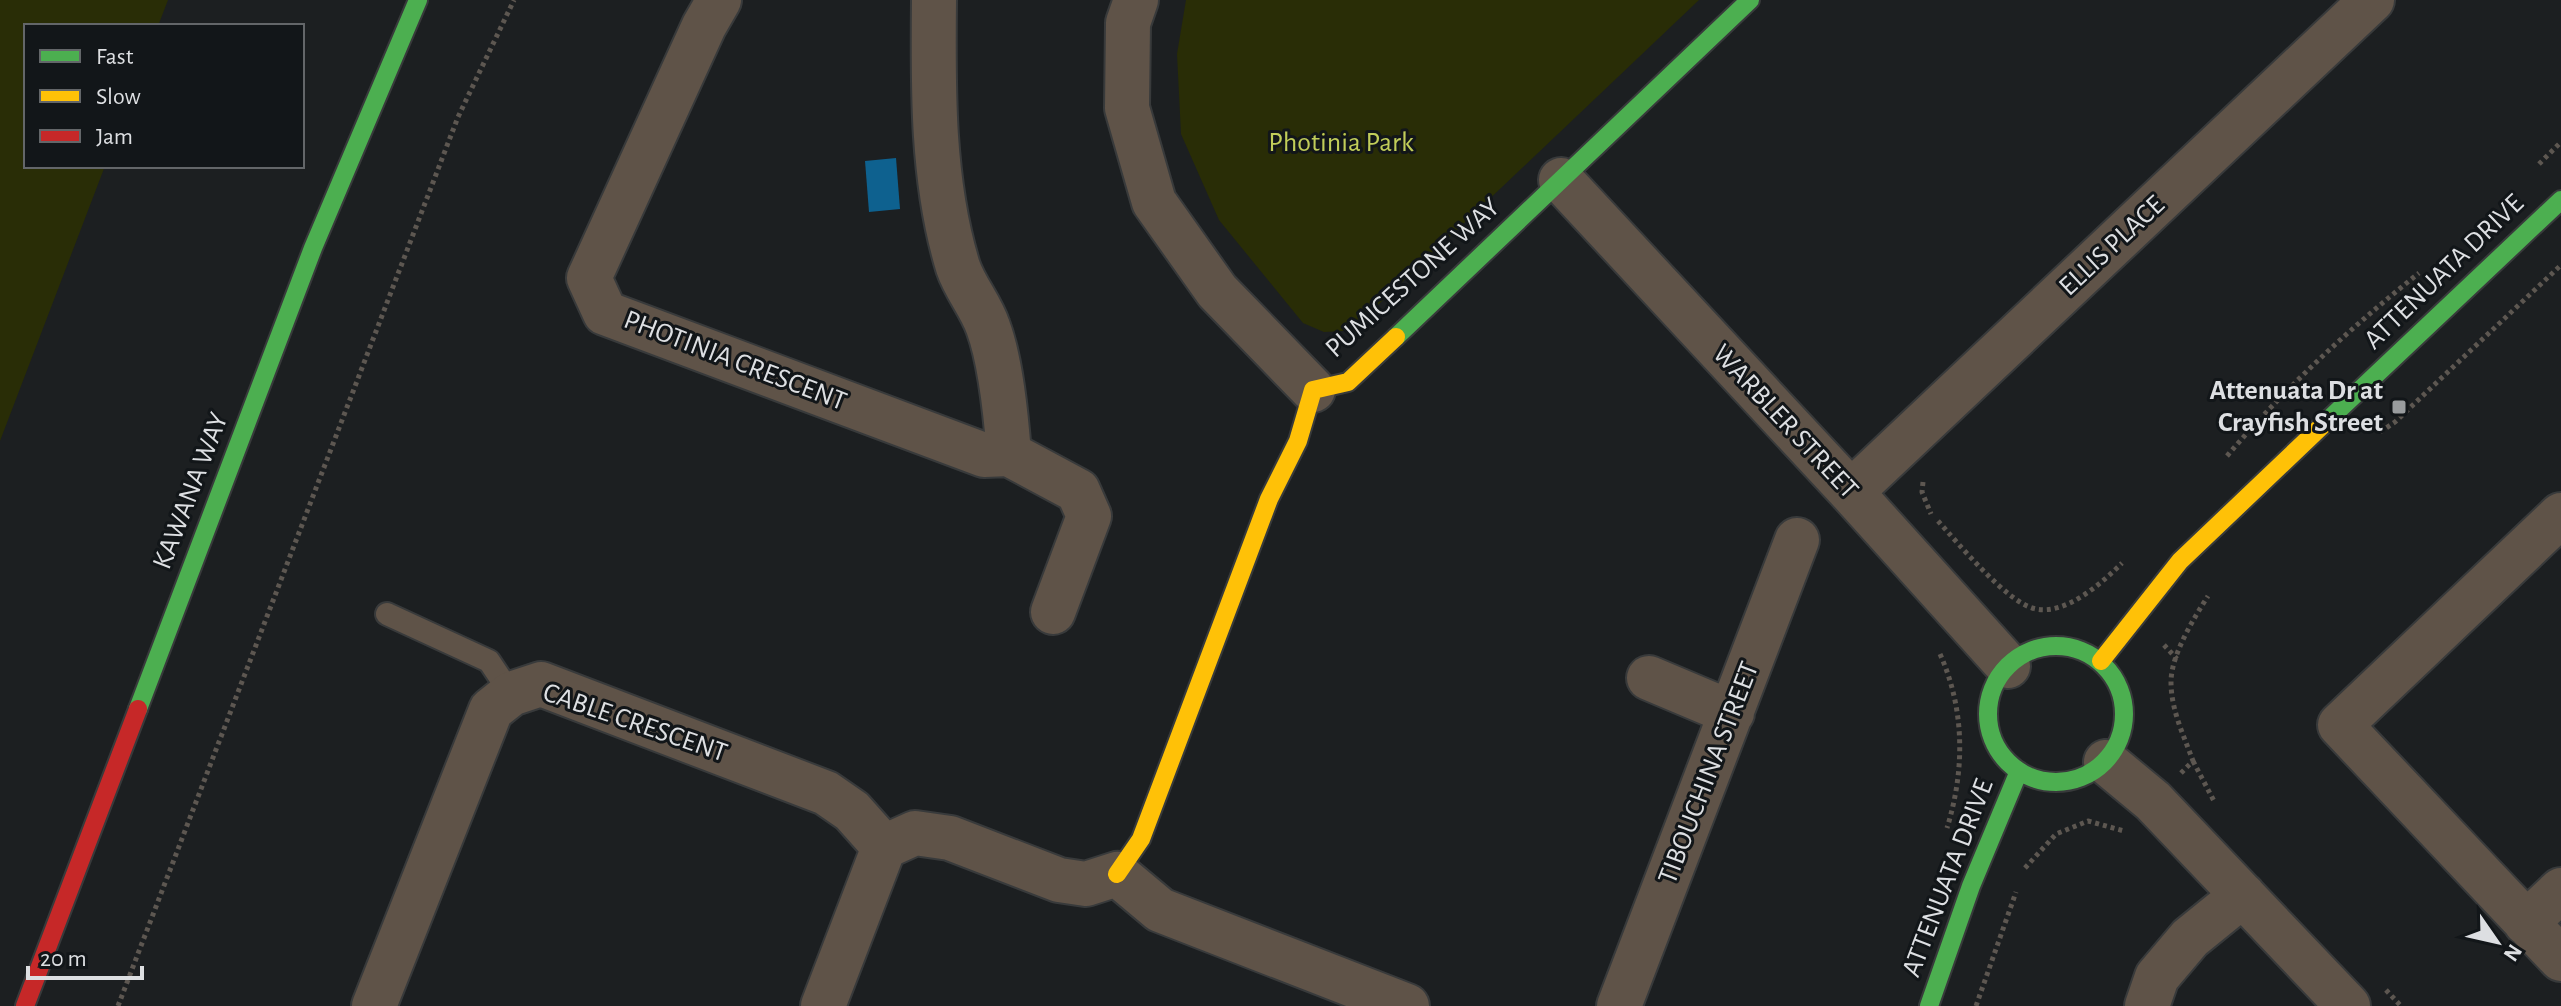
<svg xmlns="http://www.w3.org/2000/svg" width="2561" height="1006" font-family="'Alegreya Sans',sans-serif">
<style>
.green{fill:#292d06}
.water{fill:#0e618f}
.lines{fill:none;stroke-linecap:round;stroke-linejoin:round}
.lane-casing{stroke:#383a3b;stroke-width:26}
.street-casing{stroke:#383a3b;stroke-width:48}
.fast-casing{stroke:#383a3b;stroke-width:22}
.slow-casing{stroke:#383a3b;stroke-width:22}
.jam-casing{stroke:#383a3b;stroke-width:22}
.path{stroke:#5d5751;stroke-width:5;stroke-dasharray:4 4;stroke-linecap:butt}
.lane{stroke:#5f5348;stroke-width:22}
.street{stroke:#5f5348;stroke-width:44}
.fast{stroke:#4caf50;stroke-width:18}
.slow{stroke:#ffc107;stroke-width:18}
.jam{stroke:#c62828;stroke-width:18}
.poi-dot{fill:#999c9e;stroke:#121619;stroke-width:3}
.labels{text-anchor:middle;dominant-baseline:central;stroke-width:6;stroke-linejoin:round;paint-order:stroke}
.park-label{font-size:28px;fill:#c1cd59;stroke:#121619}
.street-label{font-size:28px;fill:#dddfe2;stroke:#121619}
.poi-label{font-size:28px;font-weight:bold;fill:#dddfe2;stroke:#121619;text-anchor:end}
</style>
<rect width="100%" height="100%" fill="#1c1f21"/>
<path class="green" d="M0 0H168L158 26H26V166H105L0 441Z
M1186 0H1699L1362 320 1343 331 1324 332 1303 323 1219 220 1181 134 1177 54Z"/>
<path class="water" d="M896 158 900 209 869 212 865 161Z"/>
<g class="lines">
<defs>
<path id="lane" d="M387 614 489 661 511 694"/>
<path id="street" d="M719 0 704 26 589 278 605 313 984 455 1009 454 1078 491 1089 516 1053 612
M934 0C933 88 932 182 958 267 965 288 981 306 988 327 1001 362 1006 416 1009 454
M1136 0 1128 23 1127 108 1154 202 1217 291 1313 390
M1561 180 1851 492 2008 666
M1851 492 2372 0
M2561 515 2340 725 2561 959
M1649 678 1732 713
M2106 762 2153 801 2348 1006
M2526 923 2561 890
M374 1006 491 710 511 694 541 684 826 793 852 811 884 847
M823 1006 884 847 915 833 950 838 1059 880 1086 884 1117 874 1160 910 1407 1006
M1619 1006 1797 540
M2147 1006 2157 977 2190 938 2243 895"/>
<path id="fast" d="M1396 337 1750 0
M2327 421 2561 200
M1988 714a68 68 0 1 1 136 0a68 68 0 1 1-136 0Z
M138 709 313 248 418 0
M1929 1006 1971 886 2019 771"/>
<path id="slow" d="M2101 661 2180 561 2327 421
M1117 874 1141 839 1269 499 1298 441 1313 390 1348 382 1396 337"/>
<path id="jam" d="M25 1006 138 709"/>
</defs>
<use href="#lane" class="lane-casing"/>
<use href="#street" class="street-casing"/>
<use href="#fast" class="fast-casing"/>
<use href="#slow" class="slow-casing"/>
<use href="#jam" class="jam-casing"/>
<path class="path" d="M2539 164 2561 142
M2380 432 2395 422 2561 265
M2227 456C2285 388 2349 329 2419 273
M1923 482 1922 492 1931 514
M1938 521C1958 543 2008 604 2036 609 2066 615 2102 583 2122 563
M2164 645 2177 659
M1940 654C1965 710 1965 770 1947 828
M2193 761 2215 803
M2181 773 2193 761C2184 736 2171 710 2171 682 2171 655 2194 618 2208 596
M2025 868 2056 834 2088 821 2124 831
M2386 990 2401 1006
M118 1006 458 117 514 0
M1976 1006 2016 892"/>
<use href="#lane" class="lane"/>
<use href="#street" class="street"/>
<use href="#fast" class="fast"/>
<use href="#slow" class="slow"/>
<use href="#jam" class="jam"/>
</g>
<rect class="poi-dot" x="2391" y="399" width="16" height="16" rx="4"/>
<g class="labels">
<g class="park-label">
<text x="1341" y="143">Photinia Park</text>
</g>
<g class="street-label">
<text transform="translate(2112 246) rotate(-43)">ELLIS PLACE</text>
<text transform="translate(2444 272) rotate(-44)">ATTENUATA DRIVE</text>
<text transform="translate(1413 278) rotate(-42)">PUMICESTONE WAY</text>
<text transform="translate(735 361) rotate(21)">PHOTINIA CRESCENT</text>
<text transform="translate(1785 422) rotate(47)">WARBLER STREET</text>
<text transform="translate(191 491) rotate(-69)">KAWANA WAY</text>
<text transform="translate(635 723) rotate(19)">CABLE CRESCENT</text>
<text transform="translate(1709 773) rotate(-69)">TIBOUCHINA STREET</text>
<text transform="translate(1948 878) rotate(-69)">ATTENUATA DRIVE</text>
</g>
<g class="poi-label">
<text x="2383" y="391">Attenuata Dr at<tspan x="2383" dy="32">Crayfish Street</tspan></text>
</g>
</g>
<rect x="24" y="24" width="280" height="144" fill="#121619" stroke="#636669" stroke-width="2"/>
<rect x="40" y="50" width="40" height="12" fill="#4caf50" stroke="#636669" stroke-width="2"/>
<text x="96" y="64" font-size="24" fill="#dddfe2">Fast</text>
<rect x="40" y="90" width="40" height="12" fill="#ffc107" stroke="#636669" stroke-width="2"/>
<text x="96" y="104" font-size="24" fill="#dddfe2">Slow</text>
<rect x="40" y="130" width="40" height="12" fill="#c62828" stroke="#636669" stroke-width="2"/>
<text x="96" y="144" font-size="24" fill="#dddfe2">Jam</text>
<g transform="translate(2497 942) rotate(124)" stroke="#121619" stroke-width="6" paint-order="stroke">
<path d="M0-6L14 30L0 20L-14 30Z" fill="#dddfe2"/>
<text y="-12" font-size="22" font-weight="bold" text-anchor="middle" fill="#dddfe2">N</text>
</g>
<path d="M28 966v12h114v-12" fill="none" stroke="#dddfe2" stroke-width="4"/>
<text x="40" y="966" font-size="24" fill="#dddfe2" stroke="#121619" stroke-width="6" paint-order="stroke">20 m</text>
</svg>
